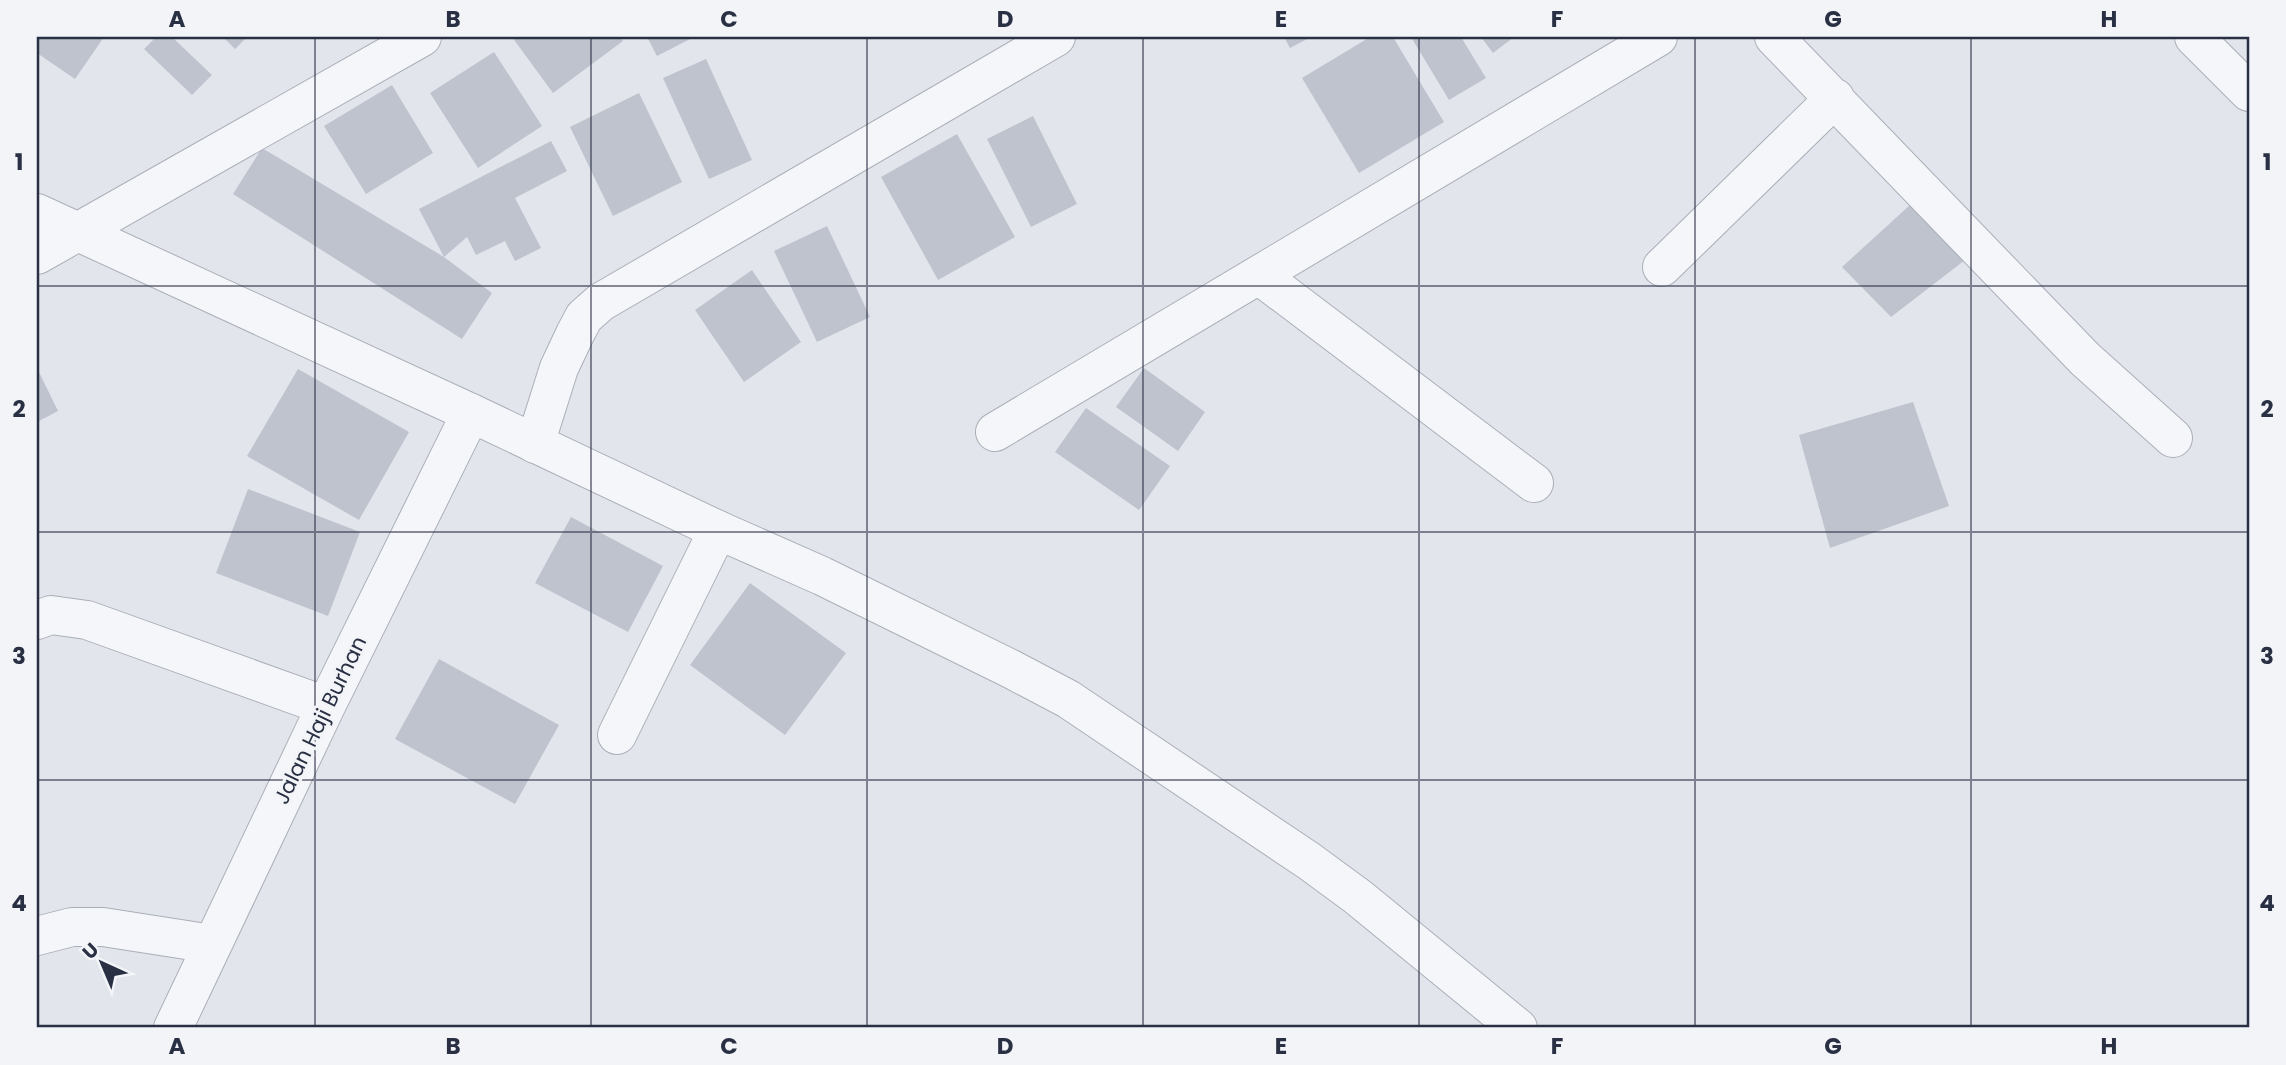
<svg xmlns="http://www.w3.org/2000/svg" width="2286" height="1065" font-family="Poppins,sans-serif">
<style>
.building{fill:#bfc3ce}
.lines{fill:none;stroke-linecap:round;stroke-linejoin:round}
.minor-casing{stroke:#aaafb9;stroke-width:40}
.tertiary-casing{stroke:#aaafb9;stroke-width:40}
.minor{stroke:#f5f6f9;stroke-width:38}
.tertiary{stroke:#f5f6f9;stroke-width:38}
.grid{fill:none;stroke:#293044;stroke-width:2;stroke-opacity:0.55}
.labels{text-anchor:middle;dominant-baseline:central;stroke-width:6;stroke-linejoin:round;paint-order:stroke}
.street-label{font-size:21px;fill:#293044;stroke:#f2f4f8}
.neatline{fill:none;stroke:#293044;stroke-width:2.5}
.grid-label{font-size:23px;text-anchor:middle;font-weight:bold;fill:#293044}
</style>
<rect width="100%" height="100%" fill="#e2e5eb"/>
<path class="building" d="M37 37H104L75 79 37 53Z
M156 37H172L212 75 192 95 144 49Z
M223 37H247L235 49Z
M512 37H620L623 41 553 93Z
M647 37H694L657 56Z
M1284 37H1311L1290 48Z
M1370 37H1393L1444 122 1359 173 1302 78Z
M1411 37H1461L1486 78 1449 100Z
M1481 37H1514L1493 53Z
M494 52 542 126 478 168 430 93Z
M706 59 752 160 709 179 663 78Z
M392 85 433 153 366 194 324 126Z
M639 93 682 182 613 216 570 127Z
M1033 116 1077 204 1031 227 987 139Z
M957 134 1015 237 938 280 881 177Z
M551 141 567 171 515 198 541 248 515 261 505 241 476 255 467 237 444 257 419 209Z
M262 148 444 257 492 293 462 339 233 194Z
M1910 205 1969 257 1891 317 1842 267Z
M827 226 870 317 817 342 774 251Z
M752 270 801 342 744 382 695 310Z
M37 368 58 411 37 422Z
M1144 368 1205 412 1178 451 1116 407Z
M298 369 409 432 359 520 247 456Z
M1913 402 1949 506 1830 548 1799 435Z
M1086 408 1170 466 1139 510 1055 452Z
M248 489 360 532 328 616 216 573Z
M571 517 663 566 628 632 535 583Z
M750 583 846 653 785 735 690 665Z
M439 659 559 725 515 804 395 739Z"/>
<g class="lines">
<defs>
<path id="minor" d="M1774 37 2085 359 2173 438
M2194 37 2249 92
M37 255 422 37
M1662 267 1835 98
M1260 276 1534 483
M995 432 1658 37
M535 444 559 368 575 334 584 317 601 302 1056 37
M37 620 51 615 87 620 326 706
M617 735 718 530
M37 936 72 927H103L212 944
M173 1028 326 706 471 413"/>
<path id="tertiary" d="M37 213 471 413 718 530 822 576 1011 669 1068 699 1309 861 1358 897 1518 1028"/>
</defs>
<use href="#minor" class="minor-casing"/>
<use href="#tertiary" class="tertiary-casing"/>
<use href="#minor" class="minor"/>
<use href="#tertiary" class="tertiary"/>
</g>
<path class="grid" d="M315 37V1028M591 37V1028M867 37V1028M1143 37V1028M1419 37V1028M1695 37V1028M1971 37V1028M37 286H2249M37 532H2249M37 780H2249"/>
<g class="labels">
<g class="street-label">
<text transform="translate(320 720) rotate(-64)">Jalan Haji Burhan</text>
</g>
</g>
<rect width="2286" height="1065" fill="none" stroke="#f2f4f8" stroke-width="77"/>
<g transform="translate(102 963) rotate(316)" stroke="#f2f4f8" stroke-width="5" paint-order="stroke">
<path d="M0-5L12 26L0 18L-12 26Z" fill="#293044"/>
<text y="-10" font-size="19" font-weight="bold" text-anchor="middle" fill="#293044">U</text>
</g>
<rect x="38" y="38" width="2210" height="988" class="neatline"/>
<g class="grid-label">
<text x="177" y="27">A</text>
<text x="453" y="27">B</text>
<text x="729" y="27">C</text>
<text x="1005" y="27">D</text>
<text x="1281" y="27">E</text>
<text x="1557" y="27">F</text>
<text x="1833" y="27">G</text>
<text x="2109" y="27">H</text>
<text x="19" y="170">1</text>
<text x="2267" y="170">1</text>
<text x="19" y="417">2</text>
<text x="2267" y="417">2</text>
<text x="19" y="664">3</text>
<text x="2267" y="664">3</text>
<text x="19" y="911">4</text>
<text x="2267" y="911">4</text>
<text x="177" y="1054">A</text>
<text x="453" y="1054">B</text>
<text x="729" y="1054">C</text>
<text x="1005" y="1054">D</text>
<text x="1281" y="1054">E</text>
<text x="1557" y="1054">F</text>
<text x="1833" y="1054">G</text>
<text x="2109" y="1054">H</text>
</g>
</svg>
